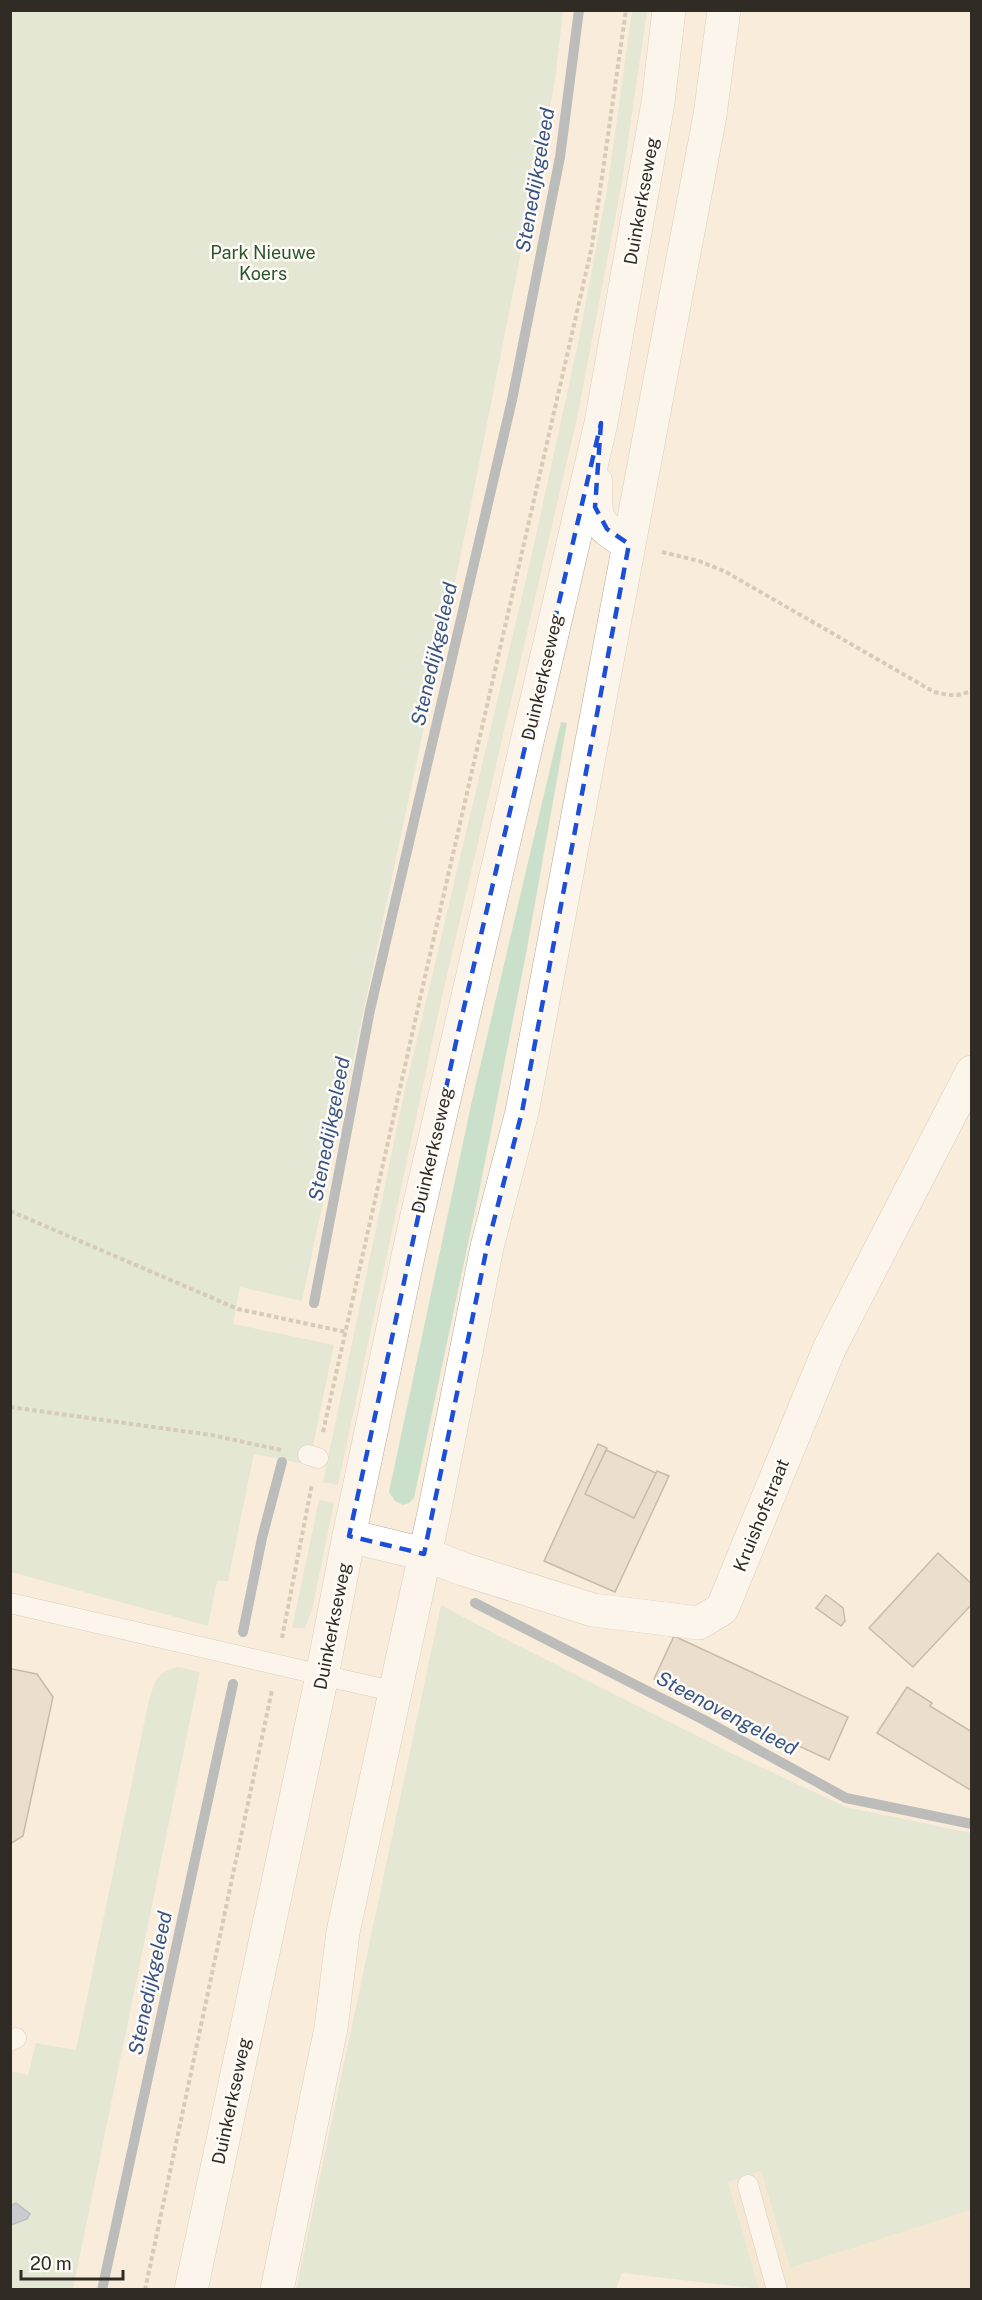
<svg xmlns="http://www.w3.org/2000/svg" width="982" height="2300" font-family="'Public Sans',sans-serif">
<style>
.built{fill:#f2dfc7}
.green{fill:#cbe0ca}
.water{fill:#8fa4c6;stroke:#728095;stroke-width:1.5}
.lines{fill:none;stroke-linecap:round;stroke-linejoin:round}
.stream{stroke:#728095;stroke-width:10}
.building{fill:#daccbb;stroke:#8b7f6f;stroke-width:1.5}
.lane-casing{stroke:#b5a897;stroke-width:21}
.street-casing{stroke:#b5a897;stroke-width:34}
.secondary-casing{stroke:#b5a897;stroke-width:34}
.path{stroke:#aba093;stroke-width:4;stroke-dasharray:4.5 3;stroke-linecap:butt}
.lane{stroke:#fff;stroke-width:20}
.street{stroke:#fff;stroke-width:33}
.secondary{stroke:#fff;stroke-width:33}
.marked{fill:none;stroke:#1d4ed8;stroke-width:4.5;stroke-dasharray:12 8;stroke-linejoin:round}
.labels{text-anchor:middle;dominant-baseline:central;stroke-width:5;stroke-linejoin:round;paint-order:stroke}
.street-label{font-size:18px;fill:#302b24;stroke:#fefbf7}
.park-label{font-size:18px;fill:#2b562b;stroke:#fefbf7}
.water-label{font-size:20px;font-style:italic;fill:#375483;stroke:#fefbf7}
</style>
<rect width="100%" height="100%" fill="#faecda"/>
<path class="built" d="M761 2171 790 2268 971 2210V2289H759L727 2182Z"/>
<path class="green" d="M11 11H563L555 81 467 525 302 1301 240 1287 233 1324 334 1345 309 1465 254 1454 228 1581H217L208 1626 11 1572Z
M632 11H647L622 182 578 414 439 1010 338 1485 323 1482 404 1094 531 558 578 343 607 190Z
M561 722 567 723 526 954 479 1192 414 1498 409 1503 403 1505 395 1501 389 1492 471 1105Z
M319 1500 334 1503 312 1610 305 1628H292Z
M441 1605 495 1634 731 1753 846 1807 971 1833V2210L790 2268 761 2171 728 2182 759 2289 622 2273 616 2289 296 2290Z
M178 1667 200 1672 73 2289 11 2290V2071L28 2075 36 2043 76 2050 149 1700C156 1679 156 1673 178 1667Z"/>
<path class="water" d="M16 2203 30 2214 27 2219 11 2225V2205Z"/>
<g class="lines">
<path class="stream" d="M314 1303 370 1010 512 400 560 157 579 10
M475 1603 704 1720 846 1798 972 1824
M243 1632 262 1538 282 1462
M102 2290 233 1684"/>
</g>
<path class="building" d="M598 1444 607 1448 585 1494 634 1518 657 1471 669 1476 615 1592 544 1561Z
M606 1450 656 1473 634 1518 585 1494Z
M938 1553 972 1584V1604L913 1667 869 1628Z
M826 1595 843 1608 845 1621 841 1626 816 1608Z
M674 1636 848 1717 829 1760 654 1679Z
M12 1669 37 1674 53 1697 23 1836 10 1844V1670Z
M907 1687 932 1703 930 1706 972 1732V1791L877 1733Z"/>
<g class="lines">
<defs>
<path id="lane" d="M308 1455 318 1458
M10 1603 396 1692
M10 2041 16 2038
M748 2185 777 2290"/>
<path id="street" d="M349 1536 424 1554 463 1569 593 1610 699 1623 722 1609 830 1347 972 1072"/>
<path id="secondary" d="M596 482C594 519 596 525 629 544
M191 2290 322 1676 349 1536 413 1233 601 423 658 103 669 10
M277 2290 331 2028 343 1932 434 1513 487 1247 522 1112 710 115 724 10"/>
</defs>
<use href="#lane" class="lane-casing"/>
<use href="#street" class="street-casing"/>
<use href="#secondary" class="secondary-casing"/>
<path class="path" d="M662 552 699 561 726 572 934 692C947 695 961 698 972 689
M10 1211 238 1309 346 1332
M10 1407 211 1435 281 1450
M323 1432 424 981 592 246 626 10
M282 1638 312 1484
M145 2290 272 1690"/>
<use href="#lane" class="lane"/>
<use href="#street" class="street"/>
<use href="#secondary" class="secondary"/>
</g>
<path d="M0 0H982V2300H0ZM601 423 595 507 607 529 629 544 522 1112 487 1247 424 1554 349 1536 458 1033Z" fill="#faecda" fill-opacity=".55" fill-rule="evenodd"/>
<path class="marked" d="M601 423 595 507 607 529 629 544 522 1112 487 1247 424 1554 349 1536 458 1033Z"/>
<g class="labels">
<g class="street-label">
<text transform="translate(641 201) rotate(-80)">Duinkerkseweg</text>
<text transform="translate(542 677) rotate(-77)">Duinkerkseweg</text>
<text transform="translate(432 1150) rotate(-77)">Duinkerkseweg</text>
<text transform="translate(761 1515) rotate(-68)">Kruishofstraat</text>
<text transform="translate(332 1626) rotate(-79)">Duinkerkseweg</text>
<text transform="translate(231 2101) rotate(-78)">Duinkerkseweg</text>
</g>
<g class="park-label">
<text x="263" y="252">Park Nieuwe<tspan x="263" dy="21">Koers</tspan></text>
</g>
<g class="water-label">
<text transform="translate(535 180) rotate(-80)">Stenedijkgeleed</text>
<text transform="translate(434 654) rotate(-77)">Stenedijkgeleed</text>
<text transform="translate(329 1129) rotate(-79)">Stenedijkgeleed</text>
<text transform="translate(727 1713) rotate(28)">Steenovengeleed</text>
<text transform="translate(150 1983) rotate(-78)">Stenedijkgeleed</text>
</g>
</g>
<rect width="982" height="2300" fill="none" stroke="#302b24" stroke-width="24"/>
<path d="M21 2270v9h102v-9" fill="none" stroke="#302b24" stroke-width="3"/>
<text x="30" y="2270" font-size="18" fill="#302b24" stroke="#fefbf7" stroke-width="4.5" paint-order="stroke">20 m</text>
</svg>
